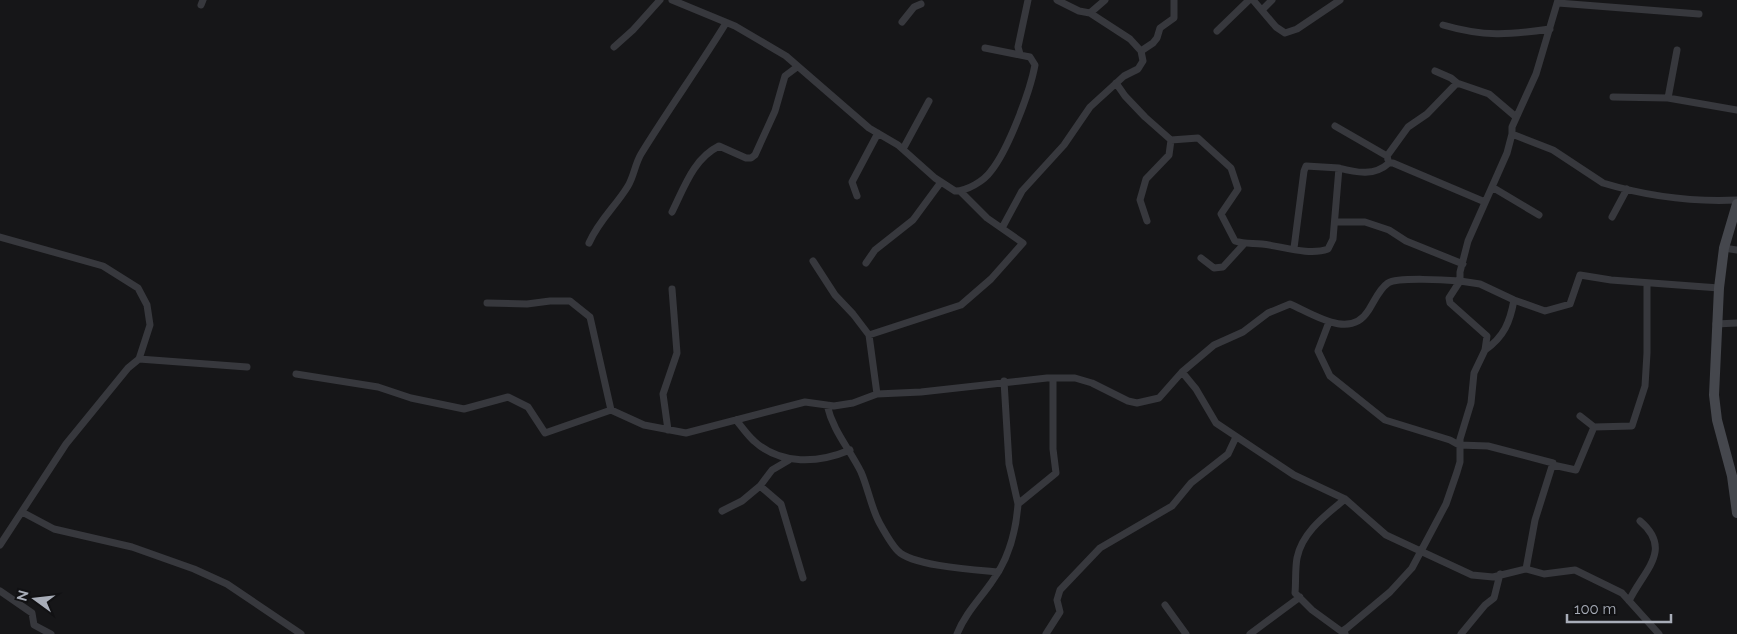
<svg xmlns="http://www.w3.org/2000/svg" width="1737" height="634" font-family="Raleway,sans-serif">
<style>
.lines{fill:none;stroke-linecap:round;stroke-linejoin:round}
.street{stroke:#37383d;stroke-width:7}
.secondary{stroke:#45474d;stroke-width:10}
</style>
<rect width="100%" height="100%" fill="#161618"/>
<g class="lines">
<path class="street" d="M672 0 735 26 786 56 869 128 898 145 935 178 955 191C967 191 984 181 991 171 1008 150 1030 92 1035 65L1030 57 985 48
M1253 0 1276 27 1285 33 1297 29 1340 0
M1558 3 1699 14
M201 5 203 0
M1262 10 1272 0
M1090 13 1105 0
M902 22 914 7 921 4
M1443 25C1484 37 1509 35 1550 29
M1217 31 1249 0
M614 47 633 30 660 0
M1141 51 1153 43 1157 38 1160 28 1174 18V0
M1020 54 1018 47 1028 0
M1435 71 1451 78 1457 83 1489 94 1516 117
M1116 83 1125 96 1145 117 1171 140 1169 155 1146 179 1140 200 1147 221
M1613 97 1668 98 1737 110
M1668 98 1677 50
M1335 126 1387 156 1388 160
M1512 134V127L1536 74 1558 0
M1171 140 1198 138 1231 168 1238 189 1221 214 1235 241C1244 244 1252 243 1262 244 1281 246 1309 256 1328 249L1333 239 1339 168C1357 173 1375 176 1389 163H1393L1485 202
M903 149 929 101
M1387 156 1408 127 1427 114 1457 83
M1492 187 1539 215
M857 196 852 182 878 133
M672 212C684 188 693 159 719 146L746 158H751L755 155 775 111 785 76 797 67
M1612 217 1627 189
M1335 222H1365L1389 230 1406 241 1463 264
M1002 228 1022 191 1064 145 1090 107 1124 76 1138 69 1143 61 1141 51 1130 39 1090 13 1079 11 1057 0
M0 237 103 266 138 288 147 305 150 325 139 359 128 368 66 444 0 545
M589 243C599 220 616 206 628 186 634 176 635 164 641 154 668 110 699 67 726 23
M1294 248 1304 171 1306 166 1339 168
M1724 248 1737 250
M1201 258 1214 268 1223 267 1244 244
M813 261 835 295 853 314 869 335 877 394
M866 263 875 250 913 220 941 182
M487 303 527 304 550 301H570L590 317 611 410
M1329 322 1318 351 1330 376 1385 420 1450 440 1459 445 1488 446 1553 463 1535 520 1526 569
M1716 324 1737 323
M869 335 961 305 991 279 1023 243 987 218 960 191
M1485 350C1504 337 1510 322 1514 300
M139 359 247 367
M1182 372 1196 389 1216 423 1294 475 1345 499 1386 535 1472 575 1493 577 1526 569 1544 574 1575 570 1622 593 1659 634
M296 374 378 387 411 398 464 409 508 397 528 407 545 433 611 410 644 425 686 433 805 402 834 406 853 403 877 394 921 392 1047 378H1075L1092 383 1128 401 1137 403 1159 398 1182 372 1214 345 1243 332 1268 313 1290 304C1313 314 1350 340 1368 311 1374 302 1379 289 1388 283 1398 277 1447 280 1460 281V272L1468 241 1507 153 1512 134 1553 150 1603 183C1646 196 1693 202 1737 200
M1004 381 1009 464 1018 504
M827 405C833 431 849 448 861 472 868 488 871 507 879 522 884 531 891 544 898 551 912 566 977 570 998 572
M1580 416 1594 427 1632 426 1645 386 1647 353V283
M736 420C742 427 747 435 754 441 781 466 819 463 850 450
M668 430 663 394 677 353 672 289
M1553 465 1576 470 1594 427
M760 486 781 504 803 578
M1345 499C1326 515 1302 532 1297 558 1295 569 1296 582 1295 593L1312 610 1345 634
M722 511 742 501 760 486 772 470 789 460
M22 512 54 529 132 547 194 569 227 584 301 634
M0 591 32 613 34 625 51 634
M1629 601C1643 571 1674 550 1640 521
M1165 605 1186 634
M957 634C965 614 979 600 991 583 1009 559 1016 532 1018 504L1056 473 1053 449V378
M1046 634 1060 612 1057 600 1060 590 1100 548 1172 506 1191 483 1228 454 1236 437
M1250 634 1300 597
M1345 634 1344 630 1347 628 1390 592 1412 568 1446 504 1457 472 1460 462V439L1471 403 1474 373 1485 350 1487 336 1450 303 1449 298 1460 281 1480 284 1514 300 1545 311 1570 304 1580 275 1611 280 1719 288
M1461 634 1485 605 1494 598 1500 574"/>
<path class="secondary" d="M1737 204 1724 248 1719 288 1714 395 1717 420 1732 476 1737 513"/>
</g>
<g transform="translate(35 599) rotate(285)" stroke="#111113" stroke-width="4" paint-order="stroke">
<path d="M0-4L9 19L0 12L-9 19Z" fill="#a8adb8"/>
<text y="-8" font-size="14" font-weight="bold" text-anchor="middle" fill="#a8adb8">N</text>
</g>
<path d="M1567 614v8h104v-8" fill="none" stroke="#a8adb8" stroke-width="2.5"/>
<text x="1574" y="614" font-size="15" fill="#a8adb8" stroke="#111113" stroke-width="4" paint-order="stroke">100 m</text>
</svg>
